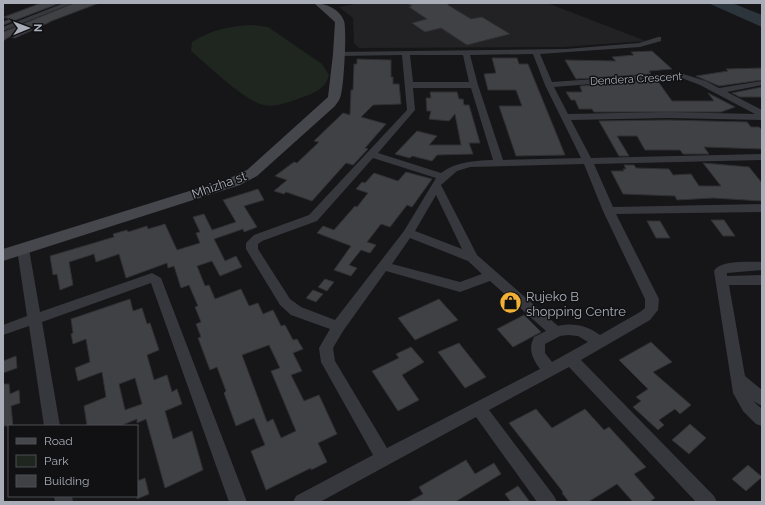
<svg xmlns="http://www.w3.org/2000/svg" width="765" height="505" font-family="Raleway,sans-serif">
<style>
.built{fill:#222225}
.green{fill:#1e261f}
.water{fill:#2c353c}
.building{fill:#404145;stroke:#303034;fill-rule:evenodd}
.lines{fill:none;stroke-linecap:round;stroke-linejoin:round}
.street{fill:#37383d;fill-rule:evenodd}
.secondary{fill:#45474d;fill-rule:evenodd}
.labels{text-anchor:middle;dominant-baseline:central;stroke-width:3;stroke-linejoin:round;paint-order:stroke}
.far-street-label{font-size:11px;fill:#a8adb8;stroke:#111113}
.street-label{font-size:13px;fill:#a8adb8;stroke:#111113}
.poi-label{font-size:13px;fill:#a8adb8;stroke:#111113;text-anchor:start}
</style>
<rect width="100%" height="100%" fill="#161618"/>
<path class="built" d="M360 3H547L646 41 563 47 359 48 354 43 353 18 339 7Z"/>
<path class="green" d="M251 25 268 27 322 64 329 75C326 88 315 93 303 97 292 101 276 108 264 105 244 101 208 65 191 51L192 42C211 30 229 26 251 25Z"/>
<path class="water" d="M708 3H732L762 15V27Z"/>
<path class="building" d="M41 3H60L3 25V22L10 19 4 17Z
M74 3H99L49 22H50L15 38 9 37 3 41V32Z
M407 3H448V5L471 19 482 17 510 34 467 45 441 28 425 32 412 23 427 19 409 7 412 6Z
M652 51 672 69 649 71 651 74 576 79 565 60 616 61 612 57 634 55 631 52Z
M492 58H517L519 64H528L565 155 516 156 499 106H522L516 90H488L484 74 496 73Z
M357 59 391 60V77H393V84H399L401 104 373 105 361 117 386 124 365 148 368 149 353 165 346 163 312 201 286 192 284 194 274 191 287 180 275 176 294 162 297 163 319 142 314 141 343 113 350 115 351 90H353L354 64H357Z
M762 68V80L719 86 696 76 728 71 726 69Z
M657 80 672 101H714L708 93 735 107 721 112H594L592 109H579L575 100H571L566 92H582L580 86Z
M762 87V97H740L732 93Z
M430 92H457L459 99H463L464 105H469L480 143H469L473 154 437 155 432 161 412 156 410 158 395 154 417 131 437 136 429 145H461L455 114 449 121 429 119 431 111H427L426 98H431Z
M668 120 747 122 751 127H759L762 130V149L704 147 709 154H683L680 150H645L637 136H617L629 156H619L599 121Z
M703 163 749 167 762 183V201L713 198 677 200 675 196 623 194 611 171H624L623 169H626L624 165H634L636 168 669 169 673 175 691 174 699 186H721Z
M406 172 432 179 412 207 407 205 390 227 381 224 367 242 376 245 370 253 361 250 349 265 357 268 351 276 334 270 351 246 317 233 323 226 334 230 355 206 357 207 368 193 356 189 362 182 365 183 374 173 398 181Z
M258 189 264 200 244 206 257 227 244 232 243 229 214 239 225 261 236 256 242 267 220 276 212 261 197 266 205 286 209 285 215 299 241 289 249 306 258 303 263 314 273 310 281 326 285 325 293 340 297 339 303 349 293 353 302 371 291 375 304 401 319 395 337 434 318 443 327 462 311 470V468L266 490 251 451 265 445 254 418 236 426 224 393 226 391 217 367 210 370 198 338 201 337 196 324 201 322 195 307 198 306 189 285 181 288 174 266 168 268 167 263 126 278 119 254 96 262 94 254 69 262 73 285 60 290 57 274 53 275 50 256 114 237 113 234 127 230 128 232 147 226 148 229 165 224 177 250 200 243 196 233 200 232 193 217 204 214 212 230 236 222 223 200ZM269 345 280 368 271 371 296 431 281 438 273 419 267 422 242 355Z
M711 220H724L735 236H723Z
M647 221H660L670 238H656Z
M325 279 334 282 327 291 318 287Z
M313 290 323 294 316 302 306 298Z
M130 299 133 311 142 308 147 324 150 323 159 350 147 355 154 380 167 375 172 392 177 389 182 404 165 411 173 439 192 431 203 470 165 488 146 419 137 423V419L120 426H87L84 406 106 397 102 372 78 381 75 368 90 362 86 339 73 344 71 334 73 333 71 319ZM135 378 142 404 125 410 119 384Z
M439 299 458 320 415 340 398 318Z
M524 315 541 332 513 347 497 329Z
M651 342 672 362 653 372 691 405 680 414 675 409 659 420 664 425 658 430 633 407 641 401 636 397 648 389 619 360Z
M459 343 486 377 465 388 438 352Z
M411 347 424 362 402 375 419 400 398 411 372 371 399 358 396 354Z
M16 356 17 368 3 373V361Z
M3 384H9L10 394 19 390 20 403 11 406 13 426H3Z
M536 409 552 428 585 409 604 430 609 427 646 467 634 474 655 498 649 502H633L617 484 588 502H569L562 493 563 492 509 423Z
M690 424 706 438 689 454 672 440Z
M466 460 475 474 494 463 501 474 455 502H408L423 494 419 487Z
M748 465 762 477 746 491 732 479Z
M145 478 149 494 137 499V481Z
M518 486 530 502H511L505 494Z"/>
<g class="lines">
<path class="street" d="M64 3H73L3 31V27Z
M658 37H661V41L640 47 540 54 552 82 680 73 706 81 719 88 762 81V85L727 92 762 110V120L668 118 571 120 591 158 762 154V160L594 164 613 207 762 204V212L616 214 659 299 658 310 650 320 581 360 714 496 717 502H696L569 367 489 410 554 496 557 502H537L476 417 320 502H293L296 496 373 455 321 362 319 348 330 329 291 315 280 305 246 249V243L254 235 309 215 407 110 402 55 339 56 335 54 336 52 566 49 639 43ZM533 54 545 85 581 158 503 160 478 85 470 55ZM410 55H463L469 82H413ZM679 77 700 85 755 114 668 112 568 114 554 87ZM413 88H471L493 160C474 161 457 161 441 173L378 153 415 110ZM373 158 436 178 404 231 335 320 301 307 290 299 258 249V244L262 241 317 221ZM584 164 603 211 645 299V308L640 312 600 335C588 326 573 322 558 326L477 255 441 185 457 171 470 167ZM436 195 462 249 415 231ZM410 238 468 261 482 274 460 282 392 264ZM386 271 460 292 490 281 546 331 534 337C528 349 532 358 540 369L387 448 335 361 333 348 343 331ZM568 335 578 336 588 342 552 362 545 353V344L560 336Z
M23 245 27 246 29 249 40 312 152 273 161 278 247 502H229L151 283 42 322 60 426H44L29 326 3 335V325L27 316 17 249 19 246Z
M762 262V270L727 273V276L762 275V285H729L745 376 762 390V406L753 401 762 409V426L756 424 743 411 733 393 714 271C720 260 750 262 762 262Z
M54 496H72L73 502H55Z"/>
<path class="secondary" d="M314 3C325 3 340 9 344 21 347 28 344 90 340 98 339 101 336 104 335 106L257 176 240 185 3 261V249L228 179 247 170 328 97 333 54 335 22Z"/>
</g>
<defs>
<symbol id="shop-disc" viewBox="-11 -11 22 22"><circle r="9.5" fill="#f2b134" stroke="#111113"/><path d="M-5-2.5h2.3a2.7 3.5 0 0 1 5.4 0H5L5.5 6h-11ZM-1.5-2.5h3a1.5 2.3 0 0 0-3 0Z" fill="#111"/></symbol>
</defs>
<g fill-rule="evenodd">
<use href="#shop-disc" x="498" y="290" width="25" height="25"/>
</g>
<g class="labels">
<g class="far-street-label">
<text transform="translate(636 79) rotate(-3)">Dendera Crescent</text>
</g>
<g class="street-label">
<text transform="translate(219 185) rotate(-20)">Mhizha st</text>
</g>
<g class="poi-label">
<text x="526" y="296">Rujeko B<tspan x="526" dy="15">shopping Centre</tspan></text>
</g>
</g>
<rect width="765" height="505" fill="none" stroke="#a8adb8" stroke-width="8"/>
<rect x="8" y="425" width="130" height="72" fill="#111113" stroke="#4d4f55"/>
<rect x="16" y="438" width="20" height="6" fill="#45474d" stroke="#4d4f55"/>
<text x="44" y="445" font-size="12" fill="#a8adb8">Road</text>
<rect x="16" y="455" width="20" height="12" fill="#1e261f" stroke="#4d4f55"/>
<text x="44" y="465" font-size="12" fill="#a8adb8">Park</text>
<rect x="16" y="475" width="20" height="12" fill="#404145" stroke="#4d4f55"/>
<text x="44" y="485" font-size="12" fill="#a8adb8">Building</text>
<g transform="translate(28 28) rotate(89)" stroke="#111113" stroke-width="3" paint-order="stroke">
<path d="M0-3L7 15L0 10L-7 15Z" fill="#a8adb8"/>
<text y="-6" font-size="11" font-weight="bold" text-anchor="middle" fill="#a8adb8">N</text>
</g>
</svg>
